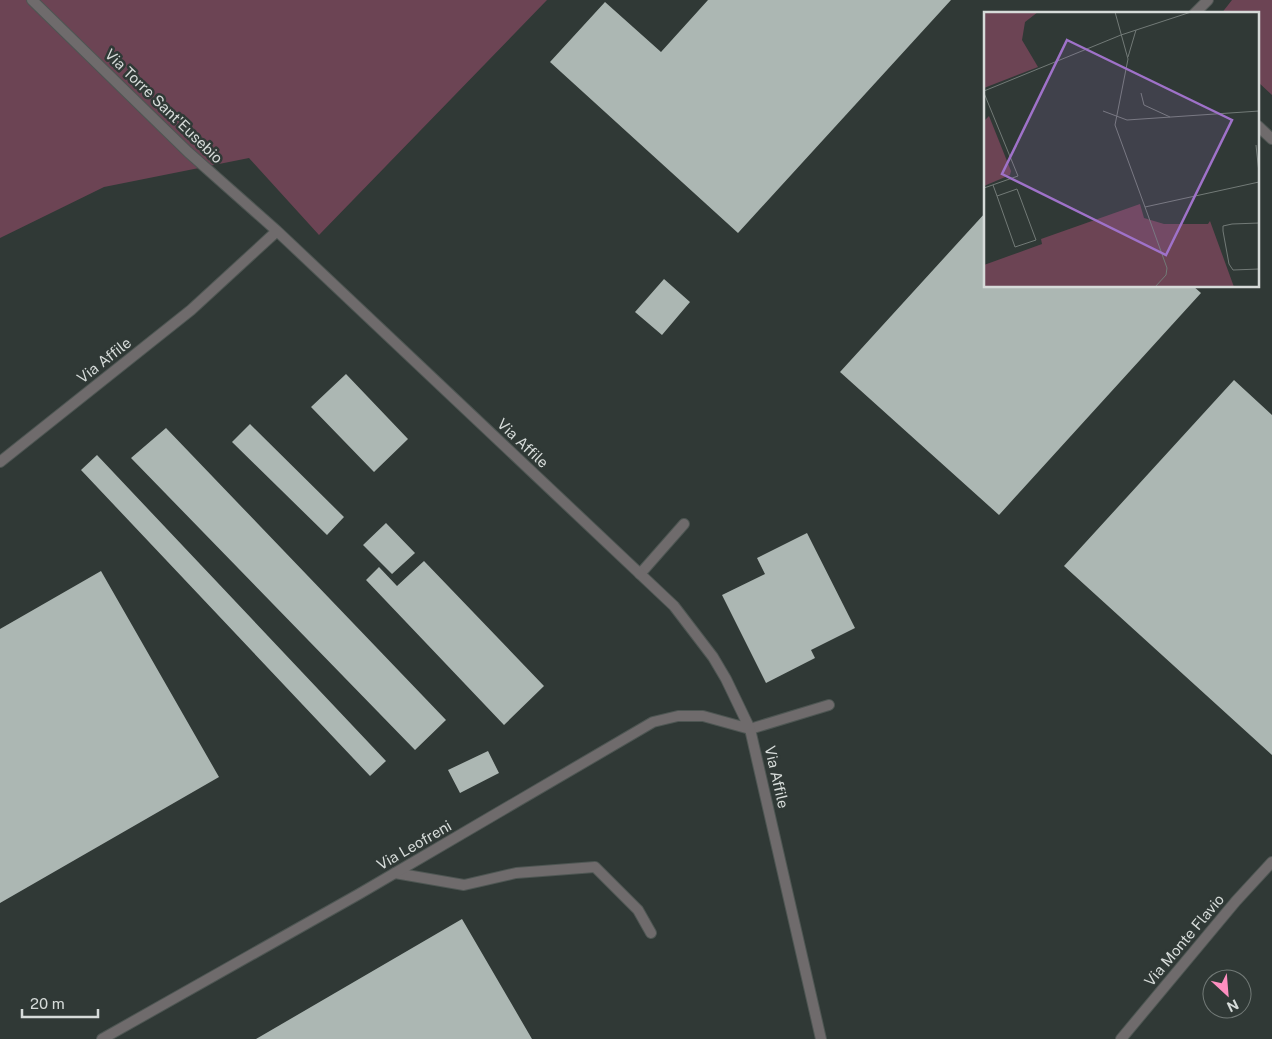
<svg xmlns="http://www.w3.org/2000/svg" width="1272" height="1039" font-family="'Public Sans',sans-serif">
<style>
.green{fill:#6c4454}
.building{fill:#acb7b3}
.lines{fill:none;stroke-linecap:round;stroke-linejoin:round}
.service-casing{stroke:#4e5653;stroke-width:12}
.minor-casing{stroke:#4e5653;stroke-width:12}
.service{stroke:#6f6b6c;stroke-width:10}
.minor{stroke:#6f6b6c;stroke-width:10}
.labels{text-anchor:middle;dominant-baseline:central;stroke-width:5;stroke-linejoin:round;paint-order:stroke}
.street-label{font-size:15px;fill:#d6dbd9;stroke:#303936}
.inset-road{fill:none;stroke:#727a77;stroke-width:1}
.view{fill:#9f72c9;fill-opacity:0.15;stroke:#9f72c9;stroke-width:2.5}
.inset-edge{fill:none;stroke:#d6dbd9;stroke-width:2.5}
</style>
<rect width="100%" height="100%" fill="#303936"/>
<path class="green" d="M0 0H547L319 235 249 158 104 187 0 238Z
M1232 0H1272V95L1258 82V14H1221Z"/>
<path class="building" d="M708 0H951L738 233 550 62 605 2 661 52Z
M986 212V286H1193L1201 293 999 515 840 372Z
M664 279 690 302 662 335 635 312Z
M346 374 408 439 374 472 311 407Z
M1234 380 1272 415V755L1064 566Z
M250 424 344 517 327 535 232 442Z
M166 428 446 720 415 750 131 458Z
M97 455 386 761 370 776 81 470Z
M386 523 415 553 392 574 363 545Z
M807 533 855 628 811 650 815 658 766 683 722 595 765 574 757 558Z
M424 561 544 686 504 725 366 580 379 567 397 586Z
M101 571 219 777 0 903V629Z
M488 751 499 773 460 793 448 770Z
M462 919 532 1039H256Z"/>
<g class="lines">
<defs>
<path id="service" d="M640 574 684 524
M750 729 829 705
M395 873 464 885 516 873 595 867 638 910 651 933"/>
<path id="minor" d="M32 0 188 152 277 231
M1194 14 1208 0
M1258 126 1272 139
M0 462 191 310 277 231 674 606 713 657 726 679 750 729 821 1039
M102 1039 359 894 653 722 678 716H703L750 729
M1121 1039 1236 901 1272 862"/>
</defs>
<use href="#service" class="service-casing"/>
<use href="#minor" class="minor-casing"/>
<use href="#service" class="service"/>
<use href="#minor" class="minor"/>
</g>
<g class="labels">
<g class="street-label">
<text transform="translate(164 106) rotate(44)">Via Torre Sant'Eusebio</text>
<text transform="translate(104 360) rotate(-38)">Via Affile</text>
<text transform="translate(523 443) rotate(43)">Via Affile</text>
<text transform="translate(777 777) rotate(77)">Via Affile</text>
<text transform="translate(414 845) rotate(-30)">Via Leofreni</text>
<text transform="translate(1184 940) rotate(-50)">Via Monte Flavio</text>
</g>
</g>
<g transform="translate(984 12)">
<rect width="275" height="275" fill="#303936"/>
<path d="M0 0H54L41 10 38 28 54 55 0 76ZM5 104 27 159 26 163 0 174V109ZM156 192 160 206 180 212H224L226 209 250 275H0V253L58 232 57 227Z" fill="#6c4454"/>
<path class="inset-road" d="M131 0 144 47 131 113 161 195 275 170M144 45 152 18M0 79 137 23 207 0M0 81 34 164 0 176M157 81 160 93 186 105M119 99 143 108 275 99M272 133 275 161M9 173 13 184 33 177 52 228 31 235 13 184M161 195 183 256 182 263 171 275M275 211 248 212 239 214V219L245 252 249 258 275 257"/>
<path class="view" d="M83 28 248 108 182 243 18 162Z"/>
<rect width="275" height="275" class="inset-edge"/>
</g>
<g transform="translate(1227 994) rotate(154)"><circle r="24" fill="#303936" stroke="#727a77"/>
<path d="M0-4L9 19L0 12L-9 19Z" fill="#fd8ebf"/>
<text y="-8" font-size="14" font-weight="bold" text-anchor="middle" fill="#d6dbd9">N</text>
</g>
<path d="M22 1009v8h76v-8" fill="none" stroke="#d6dbd9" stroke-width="2.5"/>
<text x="30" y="1009" font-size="15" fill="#d6dbd9" stroke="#303936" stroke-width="4" paint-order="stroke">20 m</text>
</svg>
